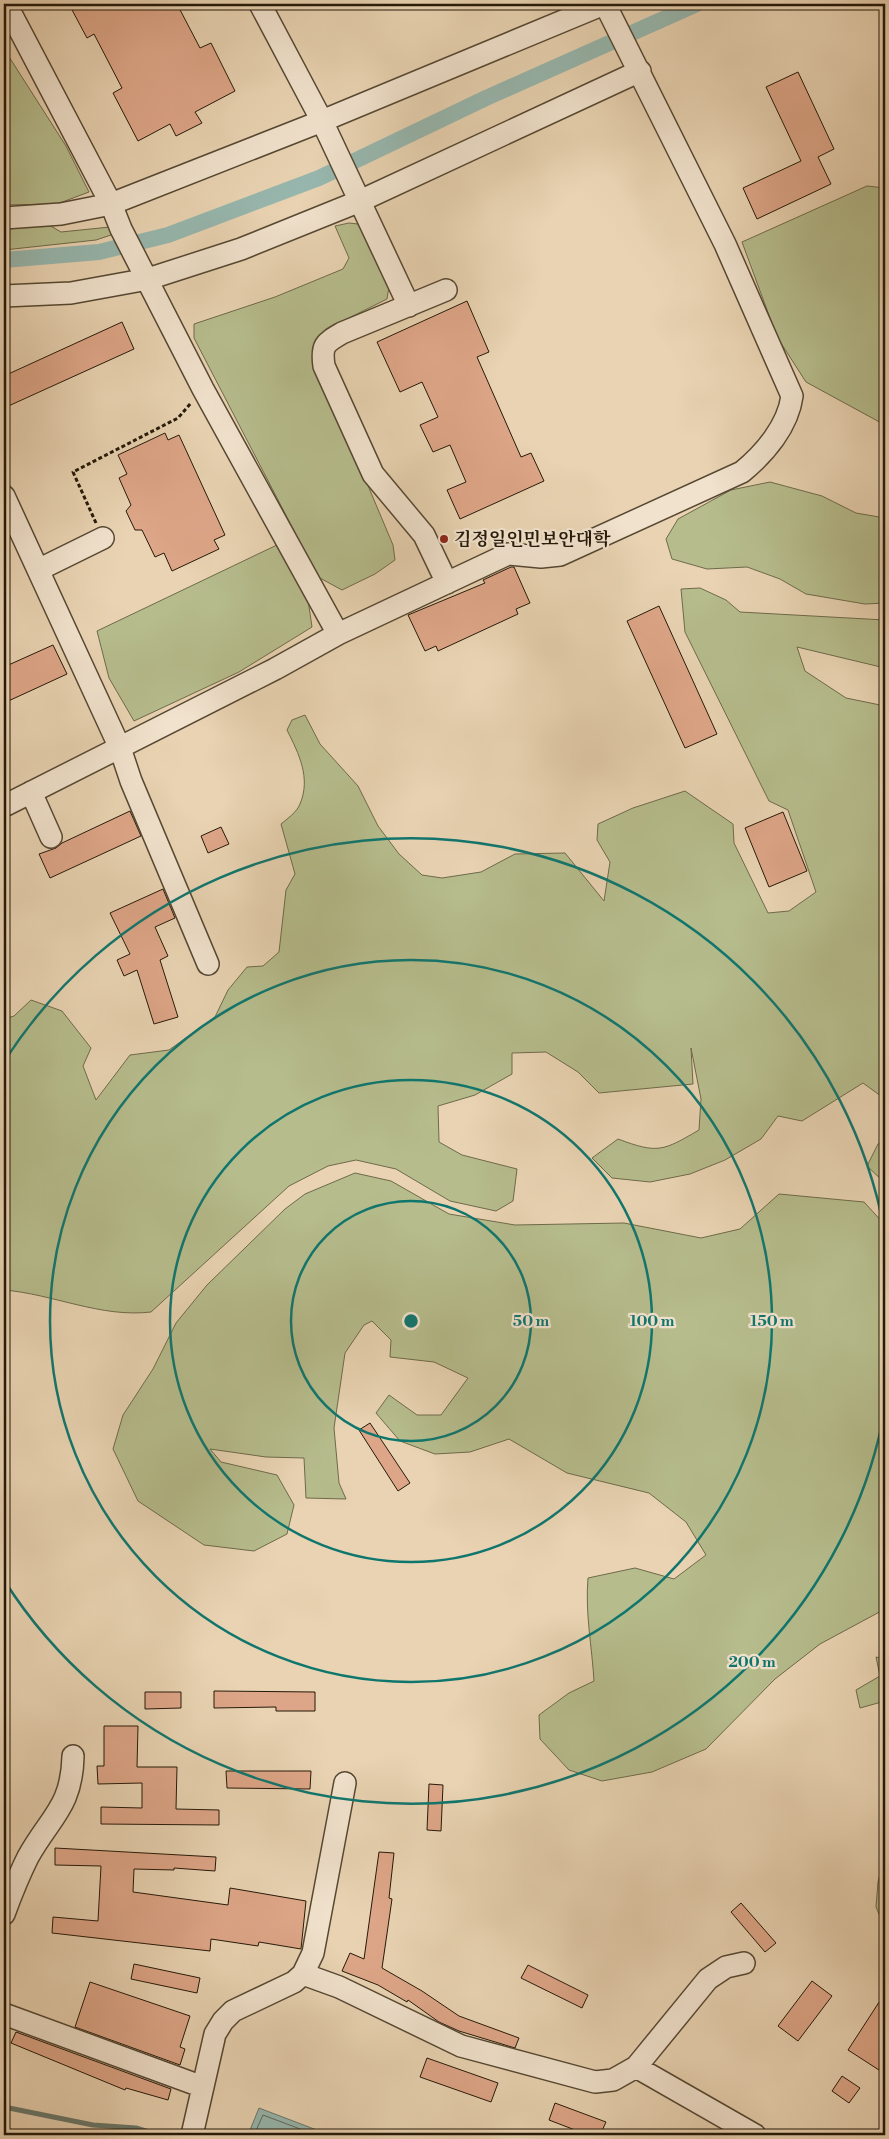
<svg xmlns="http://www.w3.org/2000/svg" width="889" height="2139" font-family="'Libre Bodoni','Noto Serif KR',serif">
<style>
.green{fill:#b6bc8c;stroke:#6e6a4a}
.water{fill:#97b7ae;stroke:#69786c}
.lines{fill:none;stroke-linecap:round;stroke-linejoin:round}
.shore{stroke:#5e685c;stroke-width:1}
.stream{stroke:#69786c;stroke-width:5}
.canal{stroke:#97b7ae;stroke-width:16}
.building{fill:#dea688;stroke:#251909}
.minor-casing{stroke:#564833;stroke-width:24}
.path{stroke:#251909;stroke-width:3;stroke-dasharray:4 2.5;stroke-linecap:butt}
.minor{stroke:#f1e2cd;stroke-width:21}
.ring{fill:none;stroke:#0f766e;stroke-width:2.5}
.poi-dot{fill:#8f2418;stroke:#f1e2cd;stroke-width:2}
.labels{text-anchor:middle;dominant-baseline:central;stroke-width:4.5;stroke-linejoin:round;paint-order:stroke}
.poi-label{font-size:18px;font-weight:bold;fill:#251909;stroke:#f1e2cd;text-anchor:start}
.centre{fill:#0f766e;stroke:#f1e2cd;stroke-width:2.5}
.ring-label{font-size:15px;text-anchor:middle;font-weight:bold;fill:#0f766e;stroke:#f1e2cd;stroke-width:4.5;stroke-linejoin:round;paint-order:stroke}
</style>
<rect width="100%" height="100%" fill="#e9d3b2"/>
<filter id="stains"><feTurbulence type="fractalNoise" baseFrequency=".004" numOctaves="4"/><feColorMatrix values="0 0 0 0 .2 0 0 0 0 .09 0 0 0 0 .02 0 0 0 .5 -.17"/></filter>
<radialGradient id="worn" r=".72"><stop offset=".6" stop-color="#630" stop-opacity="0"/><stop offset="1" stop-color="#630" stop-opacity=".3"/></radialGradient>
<path class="green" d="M4 49 66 146 89 192 57 204 4 205Z
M867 186 885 188V425L806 382 777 337 742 242Z
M349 223 358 224 368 237 389 286 387 299 333 326 317 338 315 355 329 393 393 545 395 560 375 574 342 590 318 577 194 338V324L275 297 343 269 349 258 335 226Z
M49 225 61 232 110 227 114 234 96 240 4 250V227Z
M770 482 822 496 856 513 885 518V603L865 604 806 594 780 579 747 567 707 569 672 559 666 539 678 519 731 490Z
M279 544 308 600 312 627 239 672 134 721 109 678 97 631Z
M700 588 726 600 740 612 885 620V668L797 647 805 671 846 698 885 706V1099L863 1083 802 1121 778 1116 761 1139 725 1160 690 1174 650 1182 612 1178 592 1158 618 1139C658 1154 663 1151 699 1130L701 1099 691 1048 693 1084 599 1093 578 1072 546 1052 512 1053V1074L475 1095 438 1106 439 1142 462 1155 517 1169 513 1201 496 1211 450 1201 396 1169 356 1160 328 1166 289 1186 151 1312C101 1318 53 1294 4 1290V1019L14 1016 31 1000 62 1011 91 1048 83 1066 96 1100 130 1055 169 1050 215 1017 228 990 247 967 263 966 279 952 286 890 295 874 281 824C287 819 297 812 300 804 311 778 299 754 287 730L292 720 305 715 320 744 358 786 378 826 399 854 422 875 442 878 481 872 515 854 565 853 604 901 610 862 597 840 598 824 633 808 685 791 733 824 734 843 768 913 789 911 816 892 788 810 769 801 685 632 681 589Z
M885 1140V1183L867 1166 878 1144Z
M355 1173 391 1181 449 1214 515 1225 624 1223 701 1238 740 1229 779 1194 864 1202 885 1225V1609L820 1644 775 1679 706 1749 652 1772 602 1781 569 1770 540 1739 539 1715 569 1693 594 1681C592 1647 585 1613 588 1578L635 1568 674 1579 706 1555 686 1522 649 1493 567 1473 509 1439 470 1452 435 1454 400 1441 376 1413 389 1395 417 1415H441L468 1378 434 1362 390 1357 391 1340 372 1321 364 1325 345 1353 334 1428 339 1483 346 1499 306 1498 304 1458 266 1457 210 1449 221 1462 277 1475 294 1505 287 1534 254 1551 204 1545 138 1501 113 1449 123 1415 153 1369 176 1323 207 1285 285 1209 305 1194Z
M876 1657 885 1659V1701L860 1708 856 1690 880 1676Z
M885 1831V1928L876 1907 878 1882 882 1865 883 1835Z"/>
<path class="water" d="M259 2108 322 2132 321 2135H248Z"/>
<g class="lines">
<path class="shore" d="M254 2135 263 2115 316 2135"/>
<path class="stream" d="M4 2107 93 2125 136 2128 158 2135"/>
<path class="canal" d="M4 260 99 252 168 235 319 178 486 98 697 4"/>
</g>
<path class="building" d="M78 4H177L200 48 211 43 235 91 195 112 202 123 176 136 170 124 138 141 113 93 122 88 94 34 87 38 71 8Z
M798 72 834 149 818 157 831 184 757 219 743 188 801 161 766 87Z
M467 301 489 352 477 357 521 457 531 453 544 481 460 519 447 490 466 482 450 445 433 452 420 425 438 417 422 382 400 392 377 342Z
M122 322 134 349 4 408V376Z
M165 433 168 440 179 435 225 535 214 540 219 549 172 571 164 553 155 557 142 530H135L126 511 131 505 119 478 127 474 118 455Z
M511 567H514L530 603 516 609 518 614 438 651 436 646 425 651 408 615 485 583 483 580Z
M659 606 717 734 685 748 627 621Z
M53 645 67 674 4 703V667Z
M130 811 141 836 50 878 39 854 56 848 62 843Z
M783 812 807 871 769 887 745 828Z
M221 827 229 844 208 853 201 836Z
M163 889 175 918 155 927 168 956 160 960 178 1017 154 1024 137 970 124 976 117 960 130 954 110 913Z
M370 1423 410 1483 398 1491 359 1430Z
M214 1691 315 1692V1711H276V1707L214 1708Z
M145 1692H181V1708L145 1709Z
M104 1726H138L137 1767H177L176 1809 219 1810V1825L101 1824V1807L142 1808V1783L98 1784 97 1766H104Z
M226 1771H311L310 1789 227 1788Z
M429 1784 443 1785 441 1831 427 1830Z
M55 1848 216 1857 215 1871 174 1868V1870L134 1869 133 1892 228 1905 230 1888 306 1901 301 1949 259 1942 258 1946 211 1939 210 1951 52 1933 53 1917 98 1921 101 1866 55 1865Z
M379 1852 394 1853 389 1898 392 1899 382 1968 422 1991 459 2016 519 2038 515 2048 459 2031 439 2022 408 2000 407 2002 378 1985 342 1971 350 1953 364 1959Z
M741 1903 776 1943 765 1952 731 1912Z
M134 1964 200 1978 197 1993 131 1979Z
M528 1965 588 1995 582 2008 521 1978Z
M812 1981 832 1996 798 2041 778 2026Z
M90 1982 190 2016 180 2047 185 2049 180 2065 75 2027Z
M885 1993V2060L879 2070 848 2050Z
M16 2032 171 2089 168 2100 126 2088 125 2090 11 2043Z
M427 2058 498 2083 491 2102 420 2077Z
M842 2076 860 2088 849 2103 832 2091Z
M555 2103 606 2122 600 2135H588L549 2120Z"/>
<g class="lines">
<defs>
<path id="minor" d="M6 4 111 204 121 229 203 389 338 634
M260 4 322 121 409 306
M4 218 61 214 111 204 322 121 604 4
M446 290 342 333C325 343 321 345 324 366L373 474 424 535 447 583
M4 296 71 293 148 279 241 249 360 201 640 71
M4 496 120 748 131 781 208 964
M38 570 103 538
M31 792 51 837
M4 806 275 669 338 634 508 554 541 557 560 555 742 472C765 453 788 426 792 396L725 244 605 4
M4 1914C11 1895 19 1875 28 1857 50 1817 72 1807 73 1756
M303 1974 339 1987 461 2046 595 2082 613 2080 636 2067 708 1979 726 1967 744 1963
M4 2014 203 2087
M636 2067 755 2135
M192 2135 215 2034 223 2021 233 2011 294 1982 303 1974 313 1953 345 1783"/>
</defs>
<use href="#minor" class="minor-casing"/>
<path class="path" d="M96 523 73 472 178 418 191 403"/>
<use href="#minor" class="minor"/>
</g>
<g class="ring">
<circle cx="411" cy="1321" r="120"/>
<circle cx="411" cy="1321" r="241"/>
<circle cx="411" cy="1321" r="361"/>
<path d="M885 1409A482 482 0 0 1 4 1580M4 1062A482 482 0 0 1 885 1233"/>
</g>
<circle class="poi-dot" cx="444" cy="539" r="5"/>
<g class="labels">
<g class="poi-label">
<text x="454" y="539">김정일인민보안대학</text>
</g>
</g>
<circle cx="411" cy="1321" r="8" class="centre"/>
<g class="ring-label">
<text x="531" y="1326">50 m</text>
<text x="652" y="1326">100 m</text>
<text x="772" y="1326">150 m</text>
<text x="752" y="1667">200 m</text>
</g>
<rect width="889" height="2139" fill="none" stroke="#e9d3b2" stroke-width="20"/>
<rect x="5" y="5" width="879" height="2129" fill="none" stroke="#251909" stroke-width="2.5"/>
<rect x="10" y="10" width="869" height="2119" fill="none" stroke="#251909"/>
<rect width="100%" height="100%" filter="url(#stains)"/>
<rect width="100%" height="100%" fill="url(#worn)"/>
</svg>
